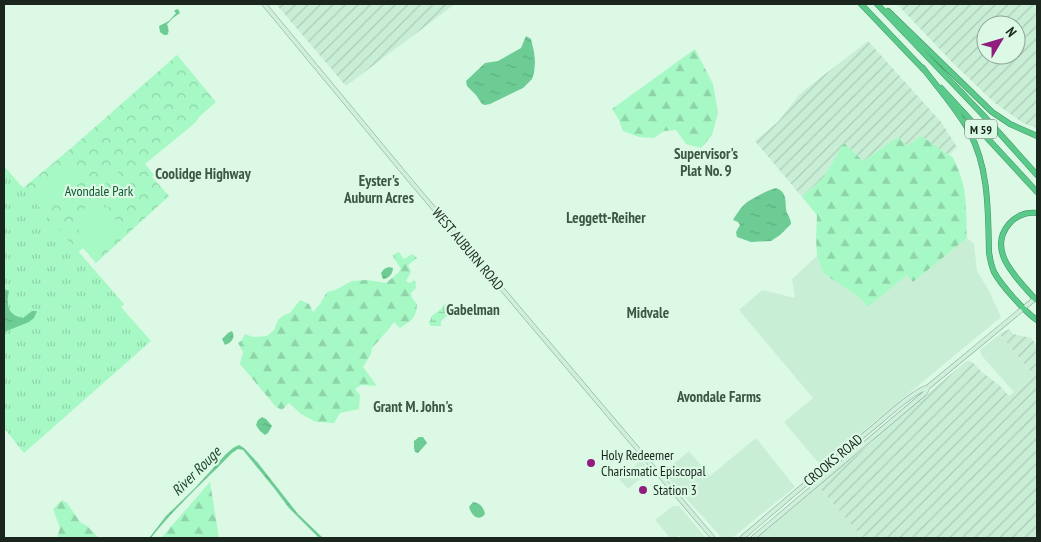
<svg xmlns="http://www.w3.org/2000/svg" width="1041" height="542" font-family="'PT Sans Narrow',sans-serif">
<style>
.built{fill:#c9eed6}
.industrial{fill:url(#industrial-furrows);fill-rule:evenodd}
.grass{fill:url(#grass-tufts)}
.forest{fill:url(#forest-firs)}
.wetland{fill:url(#wetland-marsh)}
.park{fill:url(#park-crowns)}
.garden{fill:#a6f8c4}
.water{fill:url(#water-ripples)}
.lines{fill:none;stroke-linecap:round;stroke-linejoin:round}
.secondary-casing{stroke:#8da997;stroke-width:5}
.highway-casing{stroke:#439064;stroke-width:6}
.secondary{stroke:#cdefdc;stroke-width:4}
.highway{stroke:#59ca8a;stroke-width:5}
.poi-dot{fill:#901d7d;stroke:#dbf9e5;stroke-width:2}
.labels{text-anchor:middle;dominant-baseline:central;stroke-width:4.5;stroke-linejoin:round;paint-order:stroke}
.shield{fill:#dbf9e5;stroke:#54655a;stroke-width:1}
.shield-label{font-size:12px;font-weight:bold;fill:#1a251e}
.park-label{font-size:14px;fill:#115935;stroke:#dbf9e5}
.street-label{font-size:14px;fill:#1a251e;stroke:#dbf9e5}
.poi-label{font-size:14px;fill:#1a251e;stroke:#dbf9e5;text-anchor:start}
.neighbourhood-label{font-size:15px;font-weight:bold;fill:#3d5746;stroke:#dbf9e5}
.water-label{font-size:15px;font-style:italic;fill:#1f4730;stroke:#dbf9e5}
</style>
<defs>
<pattern id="industrial-furrows" width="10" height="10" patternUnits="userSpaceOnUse" patternTransform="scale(1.25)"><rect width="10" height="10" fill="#c9eed6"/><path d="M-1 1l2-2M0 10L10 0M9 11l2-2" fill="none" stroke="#acccb7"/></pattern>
<pattern id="grass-tufts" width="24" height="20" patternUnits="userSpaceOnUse" patternTransform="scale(1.25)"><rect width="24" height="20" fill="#a6f8c4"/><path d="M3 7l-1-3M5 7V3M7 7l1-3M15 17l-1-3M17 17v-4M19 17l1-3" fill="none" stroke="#8ed4a8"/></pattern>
<pattern id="forest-firs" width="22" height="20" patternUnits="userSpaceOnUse" patternTransform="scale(1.25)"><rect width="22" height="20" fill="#a6f8c4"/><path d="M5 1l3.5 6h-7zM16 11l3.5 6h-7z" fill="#8ed4a8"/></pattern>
<pattern id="wetland-marsh" width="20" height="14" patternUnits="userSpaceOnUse" patternTransform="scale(1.25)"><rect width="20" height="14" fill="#a6f8c4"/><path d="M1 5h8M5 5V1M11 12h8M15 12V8" fill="none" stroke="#8ed4a8"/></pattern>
<pattern id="park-crowns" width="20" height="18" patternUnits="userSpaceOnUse" patternTransform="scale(1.25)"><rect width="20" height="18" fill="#a6f8c4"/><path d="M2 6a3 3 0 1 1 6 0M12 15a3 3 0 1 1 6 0" fill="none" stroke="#8ed4a8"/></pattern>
<pattern id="water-ripples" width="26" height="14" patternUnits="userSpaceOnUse" patternTransform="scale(1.25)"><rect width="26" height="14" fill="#6dcc94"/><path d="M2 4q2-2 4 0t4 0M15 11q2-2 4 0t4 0" fill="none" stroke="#5eaf7f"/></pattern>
</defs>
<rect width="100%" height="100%" fill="#dbf9e5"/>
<path class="built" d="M967 238 974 244 977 271 988 289 1001 317 821 466 784 422 813 398 739 310 762 290 795 298 792 279 817 256 823 273 860 298 868 307 907 275 913 282Z
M1000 334 1034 376 1014 392 982 356 980 350Z
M756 438 795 487 732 538H722L663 473 689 451 710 476Z
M641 460 650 470 628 489 619 479Z
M818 486 863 538H757Z
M673 506H679L706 538H682L680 535 676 538H670L655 520Z"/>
<path class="industrial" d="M276 4H455L346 86Z
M897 4H1037V128L1023 123 995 103 952 62ZM986 25H1016V55H986Z
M868 41 941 122 957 147 949 155 941 149 907 146 898 137 863 161 844 143 823 178 802 197 755 141 778 122 799 95 806 89Z
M1009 329 1013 334 1031 338 1037 346V538H863L818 486 843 464 854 457 872 442 880 433 967 361H970L973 363 983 373 999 385 1009 396 1034 376 1000 334Z"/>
<path class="grass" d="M4 166 124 304 121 307 151 341 24 453 4 428Z"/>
<path class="forest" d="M695 49 713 84 718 113 712 135 701 148 686 144 676 130 664 131 654 138 639 137 623 131 618 118 612 109Z
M921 136 949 155 952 156C961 173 966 190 966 210 967 220 966 228 967 238L913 282 907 275 868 307 860 298 823 273 817 256 816 239 817 215 802 197 823 178 844 143 863 161 898 137 907 146Z
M399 252 404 259 412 254 417 258 408 265 411 272 406 281 409 283 415 280 416 288 411 293 412 298 417 304C416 319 412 320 400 328L394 322 388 330 372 348 371 354 363 367 377 386 361 385 355 389 360 395 359 409 340 413 334 423 316 422 301 414 289 403 282 410 276 407 240 364 243 352 238 343 241 341 245 334 253 337 267 336 274 330 278 320 284 315 290 313 300 300 309 304 313 312 320 304 327 292 335 290 352 281 367 280 386 283 398 273 401 269 394 258 393 255Z
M210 482 219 538H161Z
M62 500 67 503 80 522 87 526 99 538H57L60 528 53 509Z"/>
<path class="wetland" d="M451 303 453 305 452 312 441 321V326H431L429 323 432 316 442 308 443 305Z"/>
<path class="park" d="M177 55 216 102 200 116 195 123 145 164 154 175 152 177 169 196 96 263 83 248 78 252 23 188 69 150Z"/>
<path class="garden" d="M64 163 81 182 49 210 33 191Z
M113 166 122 177 114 185 104 174Z
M100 178 120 197 108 208 97 197 98 196 90 187Z
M94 196 119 223V227L89 253C73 231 77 216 94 196Z"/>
<path class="water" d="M178 9 180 13 173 18 167 24C168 28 170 31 167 35H164L160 32 159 26 169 21 176 13 174 11 175 10Z
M526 36 531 39 534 52 535 62 534 73 532 79 523 88 490 104 485 105 482 104 476 95 467 86 466 81 485 63 498 61 521 48Z
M776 188C789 193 784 203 787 213 789 217 791 220 791 224L780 235 771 241 751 242 737 237 736 232 740 225 738 222 733 220C736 215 741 207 746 203 753 198 768 190 776 188Z
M389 267 393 268C393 273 389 279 383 279L381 273 384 269Z
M4 289 9 291C6 305 7 315 23 318L32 311H37L34 318 29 322 4 332Z
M232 331C236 338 231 343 225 345L222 339 228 333Z
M262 417 266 419 272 426 268 433 265 435 260 431 256 425 258 420Z
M419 437H423L427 443 418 453 415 452 414 448V441Z
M239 445 244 448 258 463 298 514 323 538H319L289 508 274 488 243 450 238 449 232 453C205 481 175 507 151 538H149L166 516 194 489 225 455 233 448Z
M473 502C480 503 484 508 485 514 478 523 471 514 469 507Z"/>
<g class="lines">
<defs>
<path id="secondary" d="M264 4 408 178 713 538
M742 538C786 500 831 462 876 425 889 414 914 391 928 387L1037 297
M753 538 925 393 928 387"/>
<path id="highway" d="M861 4 925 71
M877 4 984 116 1037 175
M888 11 992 112 1010 124 1037 136
M923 68C938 88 956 108 969 131 989 168 988 211 989 252 990 259 991 265 994 272 1001 285 1025 312 1037 320
M941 88 1037 192
M1035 299C1018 279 986 251 1009 224 1016 216 1026 212 1037 213"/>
</defs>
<use href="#secondary" class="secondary-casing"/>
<use href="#highway" class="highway-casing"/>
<use href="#secondary" class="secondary"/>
<use href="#highway" class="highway"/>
</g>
<g class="poi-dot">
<circle cx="591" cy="463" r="5"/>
<circle cx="643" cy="490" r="5"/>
</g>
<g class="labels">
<rect class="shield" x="965" y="119.5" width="32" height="19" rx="4"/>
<g class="shield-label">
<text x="981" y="129">M 59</text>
</g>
<g class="park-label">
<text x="99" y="191">Avondale Park</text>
</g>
<g class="street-label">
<text transform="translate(468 249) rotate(50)">WEST AUBURN ROAD</text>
<text transform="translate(833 460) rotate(-40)">CROOKS ROAD</text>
</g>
<g class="poi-label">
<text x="601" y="455">Holy Redeemer<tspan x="601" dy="16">Charismatic Episcopal</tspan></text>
<text x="653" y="490">Station 3</text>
</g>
<g class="neighbourhood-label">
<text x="706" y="153">Supervisor's<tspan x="706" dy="17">Plat No. 9</tspan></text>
<text x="203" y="173">Coolidge Highway</text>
<text x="379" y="180">Eyster's<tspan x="379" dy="17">Auburn Acres</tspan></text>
<text x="606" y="217">Leggett-Reiher</text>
<text x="473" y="309">Gabelman</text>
<text x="648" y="312">Midvale</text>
<text x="719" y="396">Avondale Farms</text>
<text x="413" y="406">Grant M. John's</text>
</g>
<g class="water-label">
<text transform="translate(196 471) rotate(-45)">River Rouge</text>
</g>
</g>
<rect width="1041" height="542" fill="none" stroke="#1a251e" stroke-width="10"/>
<g transform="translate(1001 40) rotate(52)"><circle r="24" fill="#dbf9e5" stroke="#8ea495"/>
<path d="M0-4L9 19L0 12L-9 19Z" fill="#901d7d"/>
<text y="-8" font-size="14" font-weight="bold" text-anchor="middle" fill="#1a251e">N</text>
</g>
</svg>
